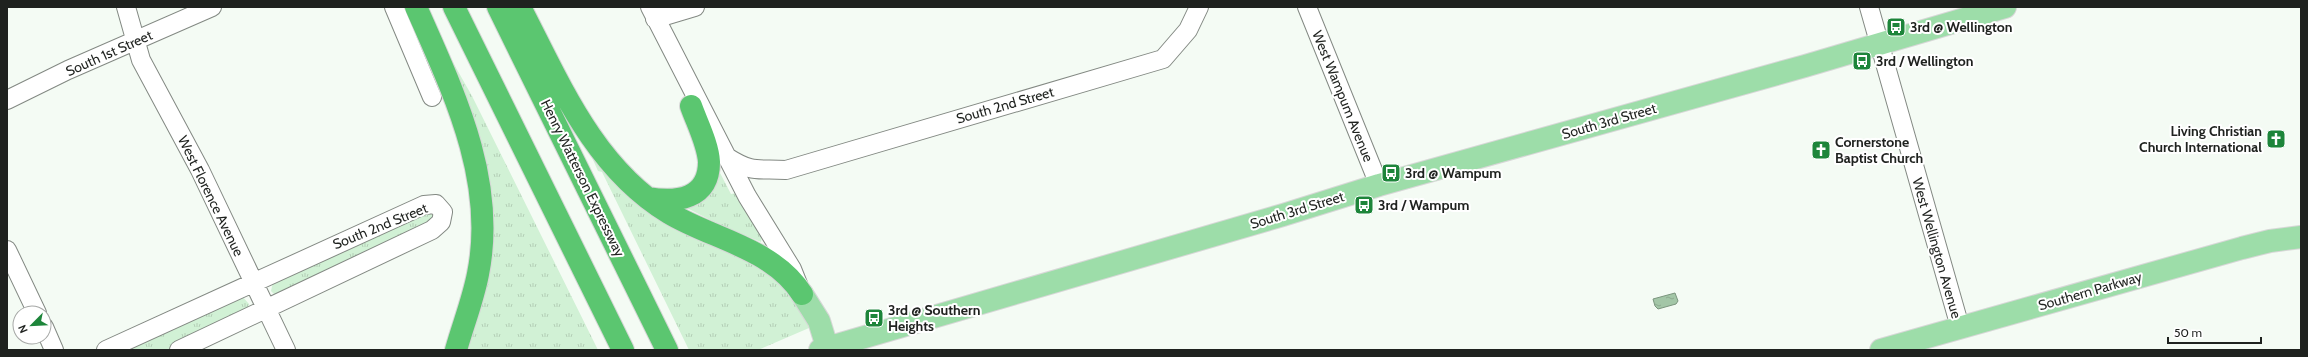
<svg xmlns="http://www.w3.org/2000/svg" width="2308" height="357" font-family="Cabin,sans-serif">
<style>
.grass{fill:url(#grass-tufts)}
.water{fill:url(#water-ripples);stroke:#7b957e}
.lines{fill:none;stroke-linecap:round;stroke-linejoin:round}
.minor-casing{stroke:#838983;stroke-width:20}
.major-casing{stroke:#d7d7d7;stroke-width:24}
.highway-casing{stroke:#d7d7d7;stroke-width:24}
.minor{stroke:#fff;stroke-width:18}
.major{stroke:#9ddda9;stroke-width:22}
.highway{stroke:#5bc670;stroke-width:22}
.labels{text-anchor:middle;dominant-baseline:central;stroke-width:4;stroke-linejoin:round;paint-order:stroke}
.poi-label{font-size:14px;font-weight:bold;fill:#1f221f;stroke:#fff;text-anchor:start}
.street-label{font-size:14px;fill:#1f221f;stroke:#fff}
</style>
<defs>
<pattern id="grass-tufts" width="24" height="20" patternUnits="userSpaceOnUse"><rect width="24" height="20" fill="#d1f1d5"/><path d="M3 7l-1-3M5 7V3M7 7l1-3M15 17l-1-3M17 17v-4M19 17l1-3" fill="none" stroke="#b3ceb6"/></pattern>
<pattern id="water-ripples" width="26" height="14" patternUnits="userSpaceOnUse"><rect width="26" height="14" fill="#a3c6a7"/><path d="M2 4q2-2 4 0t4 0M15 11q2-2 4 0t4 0" fill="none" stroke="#8caa8f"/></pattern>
</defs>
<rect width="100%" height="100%" fill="#f4fbf4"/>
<path class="grass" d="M442 43 472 96 598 350H464L486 275Z
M590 153 769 274 792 296 809 323V328L758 350H689L602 172 598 171Z
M719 171 731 194 737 193 762 236 761 242 722 226 687 208Z
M433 212 436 218 275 295 271 291 273 282 405 217Z
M242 296 249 304 246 313 169 350H115Z"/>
<path class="water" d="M1675 293 1678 301 1676 304 1658 309 1655 306 1653 299Z"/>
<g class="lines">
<defs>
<path id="minor" d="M126 7 141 60 200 170 286 350
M394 7 432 97
M650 7 747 196 792 269 798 284
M1307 7 1379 185
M1869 7 1960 327
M655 19 695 7
M7 100 68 70 212 7
M727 157C754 174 757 168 786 170L1163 59 1188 30 1199 7
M7 250 37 313
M44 327 54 350
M106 350 424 205 436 204 443 212 441 222 432 230 179 350"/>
<path id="major" d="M802 294 819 321 828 350
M820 350 1283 215 1379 185 1805 66 2005 7
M1881 350 2242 248 2270 241 2301 237"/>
<path id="highway" d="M416 7C453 91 497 180 478 274 473 300 463 325 456 350
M454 7 623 350
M498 7 667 350
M520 7C559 82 593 167 669 213 712 239 773 248 802 294
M648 198C677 203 709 199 709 162 708 144 697 123 691 106"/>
</defs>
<use href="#minor" class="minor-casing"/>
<use href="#major" class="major-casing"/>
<use href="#highway" class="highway-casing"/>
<use href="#minor" class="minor"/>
<use href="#major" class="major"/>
<use href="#highway" class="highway"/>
</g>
<defs>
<symbol id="bus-square" viewBox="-11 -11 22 22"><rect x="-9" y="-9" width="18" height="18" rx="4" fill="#1d853a" stroke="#fff"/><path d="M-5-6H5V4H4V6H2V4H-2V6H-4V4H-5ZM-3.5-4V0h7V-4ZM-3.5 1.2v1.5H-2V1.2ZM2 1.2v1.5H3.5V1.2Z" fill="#fff"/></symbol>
<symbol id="church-square" viewBox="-11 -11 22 22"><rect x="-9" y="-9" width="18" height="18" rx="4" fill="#1d853a" stroke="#fff"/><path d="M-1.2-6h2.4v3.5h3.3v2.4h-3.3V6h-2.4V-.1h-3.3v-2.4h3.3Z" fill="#fff"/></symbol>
</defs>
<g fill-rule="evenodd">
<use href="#bus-square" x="1885" y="16" width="22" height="22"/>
<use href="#bus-square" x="1851" y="50" width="22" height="22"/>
<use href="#church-square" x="2265" y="128" width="22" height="22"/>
<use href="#church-square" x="1810" y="139" width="22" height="22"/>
<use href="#bus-square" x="1380" y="162" width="22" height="22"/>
<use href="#bus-square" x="1353" y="194" width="22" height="22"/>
<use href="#bus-square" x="863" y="307" width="22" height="22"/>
</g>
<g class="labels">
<g class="poi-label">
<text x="1910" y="27">3rd @ Wellington</text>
<text x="1876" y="61">3rd / Wellington</text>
<text x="2262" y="131" text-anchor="end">Living Christian<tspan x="2262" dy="16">Church International</tspan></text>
<text x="1835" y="142">Cornerstone<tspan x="1835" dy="16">Baptist Church</tspan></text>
<text x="1405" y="173">3rd @ Wampum</text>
<text x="1378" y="205">3rd / Wampum</text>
<text x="888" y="310">3rd @ Southern<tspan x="888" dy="16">Heights</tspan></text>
</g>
<g class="street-label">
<text transform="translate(109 53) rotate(-24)">South 1st Street</text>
<text transform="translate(1343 96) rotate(68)">West Wampum Avenue</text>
<text transform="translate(1005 105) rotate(-16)">South 2nd Street</text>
<text transform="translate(1609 121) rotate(-16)">South 3rd Street</text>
<text transform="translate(583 178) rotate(64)">Henry Watterson Expressway</text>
<text transform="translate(211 196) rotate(64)">West Florence Avenue</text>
<text transform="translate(1297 210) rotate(-17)">South 3rd Street</text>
<text transform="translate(380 226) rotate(-22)">South 2nd Street</text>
<text transform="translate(1937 248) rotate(74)">West Wellington Avenue</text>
<text transform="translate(2090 291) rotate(-16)">Southern Parkway</text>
</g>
</g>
<rect width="2308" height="357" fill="none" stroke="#1f221f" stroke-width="16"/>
<g transform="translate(32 325) rotate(246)"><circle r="19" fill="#ffffff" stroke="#a5a7a5"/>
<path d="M0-3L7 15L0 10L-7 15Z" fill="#1d853a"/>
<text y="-6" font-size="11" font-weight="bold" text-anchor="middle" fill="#1f221f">N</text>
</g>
<path d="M2168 337v6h93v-6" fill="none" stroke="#1f221f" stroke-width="2"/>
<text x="2174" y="337" font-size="12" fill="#1f221f" stroke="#ffffff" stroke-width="3" paint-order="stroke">50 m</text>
</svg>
